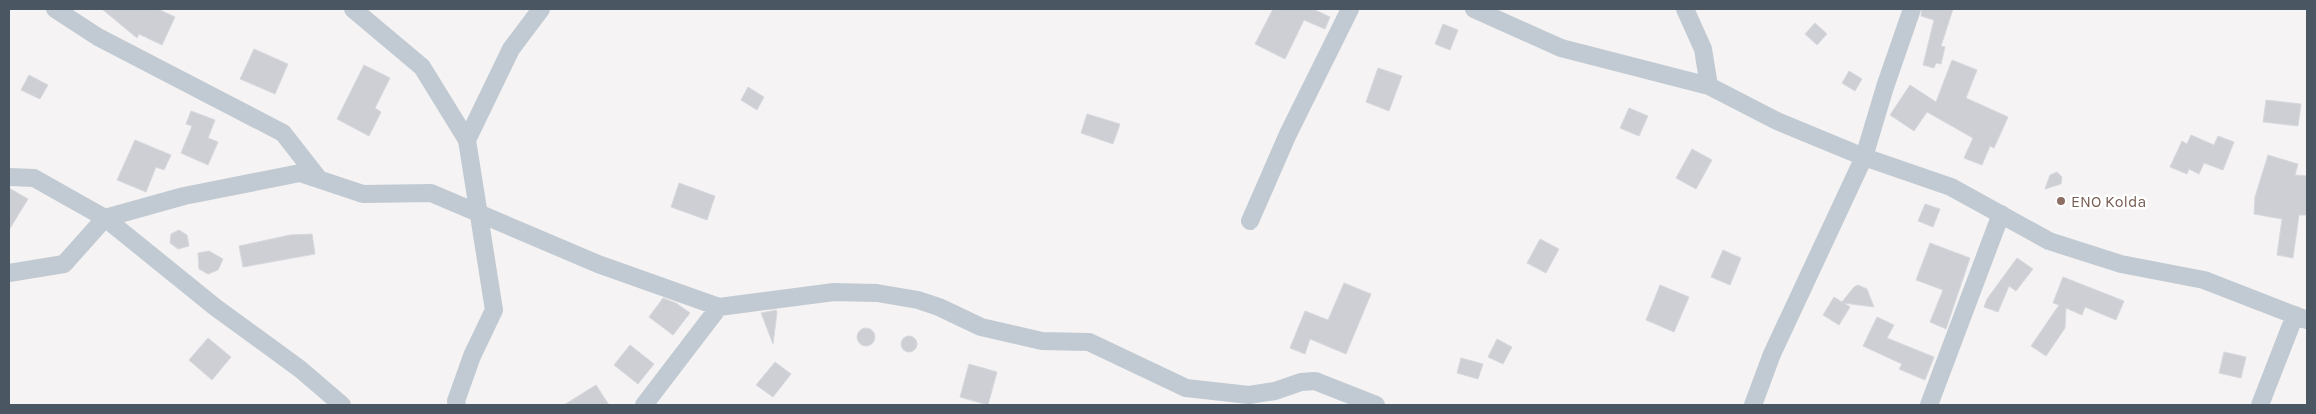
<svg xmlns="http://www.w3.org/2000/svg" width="2316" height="414" font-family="Karla,sans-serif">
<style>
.building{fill:#cdcfd5;stroke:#d7d9de}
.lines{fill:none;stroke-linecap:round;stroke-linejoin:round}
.street{stroke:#c1cad2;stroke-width:18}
.education-dot{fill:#8d6e63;stroke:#fff;stroke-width:2}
.labels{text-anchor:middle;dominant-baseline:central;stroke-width:5;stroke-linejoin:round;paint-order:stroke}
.education-label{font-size:16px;fill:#785e54;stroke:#fff;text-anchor:start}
</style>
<rect width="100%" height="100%" fill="#f5f3f3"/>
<path class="building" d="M102 9H158L175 17 162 45 139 34 137 38Z
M1273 9H1313L1330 17 1325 29 1304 20 1285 59 1255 44Z
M1922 9H1953L1941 46 1945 47 1941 64 1936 63 1934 68 1923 65 1934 20 1921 16Z
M1815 23 1827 34 1817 45 1805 34Z
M1443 24 1458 30 1450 50 1435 44Z
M254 49 288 64 275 94 240 79Z
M1952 60 1977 70 1966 98 2008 117 1994 148 1990 146 1982 165 1964 158 1973 138 1927 112 1914 131 1890 115 1910 85 1936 102Z
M364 65 390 78 375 108 381 112 369 136 337 119Z
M1378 68 1402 76 1389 111 1366 102Z
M1849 71 1862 79 1855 91 1842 83Z
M29 75 48 85 40 99 21 90Z
M748 87 764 97 757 110 741 100Z
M2266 100 2301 104 2298 126 2263 122Z
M1629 108 1648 116 1639 136 1620 128Z
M191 111 215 120 208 138 218 142 208 165 181 153 192 126 186 124Z
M1087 114 1120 124 1113 144 1081 133Z
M2191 135 2214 145 2218 136 2234 142 2223 170 2204 163 2199 174 2189 169 2187 174 2170 167 2182 141 2187 144Z
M135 140 171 155 164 170 156 167 146 192 117 180Z
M1692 149 1712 160 1696 189 1676 178Z
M2268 155 2298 164 2295 175 2307 176V215H2299L2293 258 2277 255 2282 219 2254 214 2255 197Z
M2057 172 2062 177 2061 184 2045 189 2050 175Z
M679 183 715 196 707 220 671 207Z
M9 188 28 199 9 230Z
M1925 204 1940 209 1933 227 1918 221Z
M179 230 187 235 189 246 178 249 170 243 171 234Z
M312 234 315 254 243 267 239 246 290 235Z
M1540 239 1559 249 1546 273 1527 263Z
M1930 243 1970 258 1946 329 1930 322 1943 290 1916 280Z
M1723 250 1741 258 1730 285 1711 277Z
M209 251 223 259 218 270 208 274 199 269 198 253Z
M2017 258 2033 269 2016 291 2009 286 1998 312 1984 307 1987 299Z
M2063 277 2124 301 2116 320 2085 307 2082 315 2066 308 2065 328 2046 356 2031 346 2059 305 2053 303Z
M1344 283 1371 294 1346 354 1310 339 1305 354 1290 348 1305 311 1328 320Z
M1660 285 1689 297 1674 332 1646 320Z
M1858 285 1867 289 1874 307 1844 303 1850 307 1839 325 1823 315 1834 297 1842 302 1854 287Z
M663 298 676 303 690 313 673 335 649 317Z
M776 310 777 312 773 344 761 313Z
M1877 317 1894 325 1887 338 1934 357 1925 380 1899 369 1902 364 1863 346Z
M857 337a9 9 0 1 1 18 0a9 9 0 1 1-18 0Z
M901 344a8 8 0 1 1 16 0a8 8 0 1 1-16 0Z
M208 338 231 357 212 380 189 360Z
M1497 339 1512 347 1503 364 1488 357Z
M630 345 654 364 638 384 614 365Z
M2224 352 2246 357 2241 378 2219 373Z
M1461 358 1483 364 1478 379 1457 373Z
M775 362 791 374 773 397 756 385Z
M969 364 997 372 988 405 960 397Z
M596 385 609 405H564Z"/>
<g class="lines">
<path class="street" d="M55 9 98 37 283 133 319 179
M353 9 422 67 467 140
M1474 9 1561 48 1709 86
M1685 9 1703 49 1709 86 1777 121 1864 157 1951 187 2049 241 2121 264 2204 280 2307 320
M9 177 34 178 105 218 215 307 300 369 342 405
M1250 221 1288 134 1350 9
M9 273 64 264 105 218 184 196 300 173 363 194 431 193 598 264 719 307 834 292 877 293 918 300 939 307 981 327 1042 341 1089 342 1186 388 1249 395 1275 391 1301 382 1315 381 1376 405
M457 405 456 401 472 356 494 310 467 140 511 49 541 9
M644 405 719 307
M1753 405 1772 354 1864 157 1885 87 1912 9
M1929 405 2001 214
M2260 405 2295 315"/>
</g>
<circle class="education-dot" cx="2061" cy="201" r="5"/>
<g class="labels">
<g class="education-label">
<text x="2071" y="201">ENO Kolda</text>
</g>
</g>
<rect width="2316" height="414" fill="none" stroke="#4a5661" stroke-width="20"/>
</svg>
